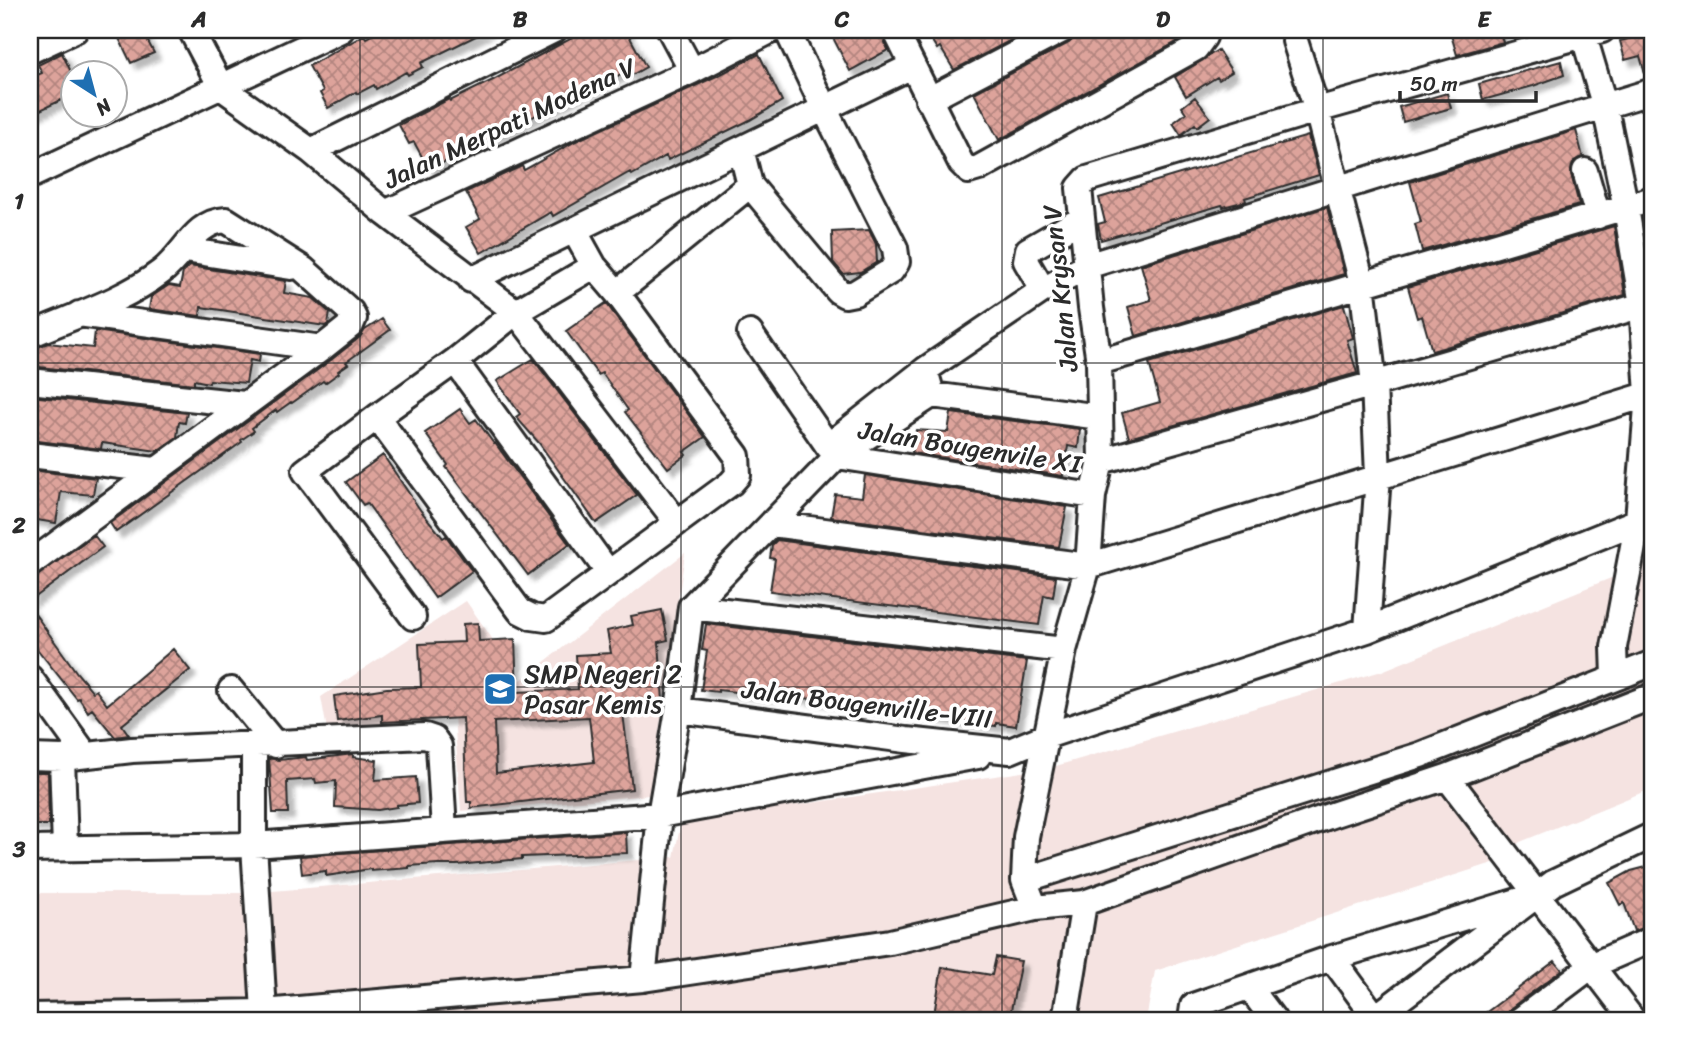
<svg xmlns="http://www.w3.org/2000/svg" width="1683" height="1050" font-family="Sriracha,sans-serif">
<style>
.built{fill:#f5e3e1}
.building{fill:url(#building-cross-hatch);stroke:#2b2b2b;stroke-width:2;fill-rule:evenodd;filter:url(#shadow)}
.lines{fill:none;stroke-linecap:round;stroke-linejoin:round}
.minor-casing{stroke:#2b2b2b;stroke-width:30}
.minor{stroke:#fff;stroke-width:24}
.grid{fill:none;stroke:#2b2b2b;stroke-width:2;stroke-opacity:0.55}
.labels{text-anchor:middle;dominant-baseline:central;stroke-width:7;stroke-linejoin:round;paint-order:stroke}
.street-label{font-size:26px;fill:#2b2b2b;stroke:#fff}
.poi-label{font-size:26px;fill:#2b2b2b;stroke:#fff;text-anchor:start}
.neatline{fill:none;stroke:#2b2b2b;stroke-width:2.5}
.grid-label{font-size:23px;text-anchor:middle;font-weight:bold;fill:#2b2b2b}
</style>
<defs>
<pattern id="building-cross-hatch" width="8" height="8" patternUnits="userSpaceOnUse" patternTransform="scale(1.75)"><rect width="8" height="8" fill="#dda39b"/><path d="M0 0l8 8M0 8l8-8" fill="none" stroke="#b3857f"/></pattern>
<filter id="shadow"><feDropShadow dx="6" dy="6" stdDeviation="2" flood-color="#0004"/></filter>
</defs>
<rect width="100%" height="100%" fill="#fff"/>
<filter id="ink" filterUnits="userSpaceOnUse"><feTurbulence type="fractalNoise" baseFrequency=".0143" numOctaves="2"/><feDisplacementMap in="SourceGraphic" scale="14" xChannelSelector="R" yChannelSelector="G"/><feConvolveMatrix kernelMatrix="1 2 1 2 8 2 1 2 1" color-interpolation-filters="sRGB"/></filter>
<g filter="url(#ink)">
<path class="built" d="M685 553 650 795 461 811 454 716 327 730 321 697 466 601 521 680Z
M1653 561V788L1520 842 1493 863 1155 971 1146 1020H30V893H249L674 857 681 822 1049 768 1382 671Z"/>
<path class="building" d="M115 30H142L154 53 131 63Z
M381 30H488L421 63 423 67 408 75 406 72 376 89 374 85 357 94 356 92 328 108 320 93 323 91 309 66 364 35 366 38Z
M587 30H626L646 67 630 76 627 71 586 92 585 90 429 170 414 142 409 144 399 125 449 99 450 101 495 79Z
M829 30H880L888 50 850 71Z
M925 30H1030L954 70 940 47 937 49Z
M1077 30 1190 31 1186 37 999 140 974 93 1069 43 1075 37Z
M1470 30H1499L1503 42 1457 55 1451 35Z
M1653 33V77L1646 78 1640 56 1625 60 1620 41Z
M1218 50 1232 72 1219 80 1217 77 1186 96 1175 77Z
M62 53 74 78V94L30 115V78L42 73 38 65Z
M759 54 782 101 750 120 668 160 666 156 632 175 630 172 553 216 551 212 481 253 466 227 480 219 466 192 522 166 524 170 576 141 721 74Z
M1561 61 1564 75 1533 86 1483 100 1479 84Z
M1447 93 1451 108 1403 122 1399 107Z
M1195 97 1210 117 1197 127 1195 124 1181 135 1173 123 1186 113 1182 107Z
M1576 130 1583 157 1574 161 1571 174 1579 205 1422 251 1415 224 1421 222 1410 182Z
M1308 136 1319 175 1245 198 1246 201 1223 207 1222 205 1101 240 1098 224 1105 222 1099 198Z
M1327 207 1344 274 1136 336 1128 307 1151 300 1141 265Z
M1614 226 1625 295 1432 351 1422 316 1417 318 1408 287Z
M869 230 876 244 877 262 860 272 843 274 833 262 832 232Z
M189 266 286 281 284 293 313 298 330 313 328 324 325 326 201 307 200 316 149 309 151 297 169 285 180 287 183 272Z
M606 303 705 437 684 452 686 455 668 468 625 412 628 410 602 373 598 375 566 331Z
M1344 305 1353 338 1347 340 1357 373 1129 438 1122 413 1160 402 1149 363Z
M382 319 390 330 346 362 348 364 338 371 339 373 325 383 323 381 292 403 291 402 277 412 276 410 252 428 254 431 241 440 242 442 116 532 110 523 331 360 360 337 365 330Z
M95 331 260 354 259 362 250 360 246 383 210 380 209 383 194 380V384L30 366V350L48 343 93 348Z
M533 359 637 495 596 523 539 443 516 417 520 414 497 381Z
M30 396 187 413 185 423 179 422 177 437 157 451 102 443 101 449 30 440Z
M460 409 470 423 476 419 494 444 495 443 569 544 528 575 446 467 448 465 425 433Z
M951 413 1080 429 1078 448 1068 446 1063 476 912 453 916 430 948 432Z
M383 455 421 511 443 538 446 536 472 571 435 598 367 503 363 505 346 482Z
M30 470 96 478 93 495 61 492 56 523 30 519Z
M865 475 1067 507 1059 547 831 517 835 494 862 497Z
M94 535 103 547 30 601V581Z
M777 540 1056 577 1053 597 1044 595 1039 625 770 591 775 559 770 558 772 545Z
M30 607 77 673 93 692 96 690 107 705 173 649 190 670 122 725 129 735 115 737 92 709 88 712 79 698 77 699 30 640Z
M662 610 668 640 659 642 663 701 622 704 632 789 471 808V802H467L463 718 382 722V715L337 721 334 696 387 688 421 687 419 644 464 642 463 624 478 623 479 641 515 639 517 692 578 689 576 655 611 653 607 631 633 625 631 616ZM589 717 594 762 496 773 494 722Z
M706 624 1027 661 1016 726 996 723V726L770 693V696L718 690V692L701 690 707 651 702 650Z
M353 754V757L377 760 375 780 416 777 418 803 397 805V807L378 810 335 807 336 781 316 783 315 779 287 781 288 813H273L269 758 278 760 306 757 307 760Z
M30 772H48L49 825H32Z
M626 832 627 853 522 857V859L457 865H437V864L409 866V868L371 871V869L326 876V871L302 874 300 856Z
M1650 866 1653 877V890L1645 892 1653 915V924L1634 931 1624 903 1620 905 1609 883 1631 871Z
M996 957 1021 961 1009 1020H933L942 967 992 975Z
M1555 961 1562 970 1511 1008 1505 1020H1476Z"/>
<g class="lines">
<defs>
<path id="minor" d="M191 30 221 87 311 151 385 213 516 312 676 521
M670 30 692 71
M895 30 961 163 969 171 979 168 1196 48 1204 37 1206 30
M1582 30 1605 107 1626 208 1642 305 1648 394 1638 520 1614 647 1615 677
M1295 41 1317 110 1362 283 1374 384 1378 476 1367 630
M30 51 75 30
M928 100 1062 30
M741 149 750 185 838 291 845 295 855 293 891 271 897 262 895 248 825 110 787 30
M311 151 554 30
M1585 171 1598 216
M30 176 341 30
M385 213 692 71 772 30
M574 230 594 266 617 293 737 456 738 475 731 483 546 619 532 617 520 611 377 417 455 361 516 312 594 266
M185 250 291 267
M471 280 912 66
M1043 290 1026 261 1028 250 1082 219
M617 293 750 185
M79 314 322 348
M750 333 828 446 837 456
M30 335C73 316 123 301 161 272 185 254 194 222 226 220L303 269 351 312 354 318 351 325 322 348 30 564
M455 361 608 572
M1099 362 1653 199
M30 381 244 404
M932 395 925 370 1043 290 1087 266 1653 91
M932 395 1100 417
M377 417 305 471 413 617
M832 443 925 370
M30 455 155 470
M837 456 1093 496
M1101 461 1374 384 1653 302
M772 524 1088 566 1653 393
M691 607 1064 650
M30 678 85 754
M231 690 276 745
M678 710 906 740 1010 751 1046 736 1367 630 1653 515
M254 746V845L264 1012
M30 757 62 758 132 750 425 736 434 739 439 746 444 830
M62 758 65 848
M1447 777 1633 1020
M30 849 254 845 660 815 978 756
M1024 880 1420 755 1653 663
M1035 908 1024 880 1026 837 1064 650 1088 566 1093 496 1101 461 1099 362 1091 308 1079 188 1087 179 1317 110 1602 30
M1332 958 1376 1018
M643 979 660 815 678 710 691 607 837 456 932 395
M1249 987 1274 1020
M30 1016 264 1012 643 979 890 942 1035 908 1084 903 1332 815 1447 777 1653 696
M1065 1020 1084 903
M1191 1020 1193 1006 1332 958 1537 895
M1372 1020 1553 883 1653 835
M1520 1020 1593 965 1653 939"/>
</defs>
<use href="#minor" class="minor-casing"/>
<use href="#minor" class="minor"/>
</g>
</g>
<path class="grid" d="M360 30V1020M681 30V1020M1002 30V1020M1323 30V1020M30 363H1653M30 687H1653"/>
<defs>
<symbol id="school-square" viewBox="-11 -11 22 22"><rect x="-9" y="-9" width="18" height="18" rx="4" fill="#1f6fb2" stroke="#fff"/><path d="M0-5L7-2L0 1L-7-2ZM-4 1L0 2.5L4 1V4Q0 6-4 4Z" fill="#fff"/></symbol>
</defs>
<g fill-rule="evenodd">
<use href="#school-square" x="481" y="670" width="38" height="38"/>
</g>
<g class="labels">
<g class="street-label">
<text transform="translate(510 123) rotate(-25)">Jalan Merpati Modena V</text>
<text transform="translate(1060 288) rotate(-96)">Jalan Krysan V</text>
<text transform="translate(970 447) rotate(9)">Jalan Bougenvile XI</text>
<text transform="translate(867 704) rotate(7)">Jalan Bougenville-VIII</text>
</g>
<g class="poi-label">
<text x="524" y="674">SMP Negeri 2<tspan x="524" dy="30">Pasar Kemis</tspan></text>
</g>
</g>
<rect width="1683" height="1050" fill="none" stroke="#fff" stroke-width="77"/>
<g transform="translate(94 94) rotate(144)"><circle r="33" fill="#ffffff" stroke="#aaaaaa" stroke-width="2"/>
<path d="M0-5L12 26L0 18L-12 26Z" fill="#1f6fb2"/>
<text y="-10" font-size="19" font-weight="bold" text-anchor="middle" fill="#2b2b2b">N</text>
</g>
<path d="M1400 91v10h136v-10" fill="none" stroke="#2b2b2b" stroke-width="3.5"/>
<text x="1410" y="91" font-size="21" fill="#2b2b2b" stroke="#ffffff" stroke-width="5" paint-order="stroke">50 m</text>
<rect x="38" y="38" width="1606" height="974" class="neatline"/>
<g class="grid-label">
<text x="199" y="27">A</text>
<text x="520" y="27">B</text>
<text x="842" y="27">C</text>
<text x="1163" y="27">D</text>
<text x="1484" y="27">E</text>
<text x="19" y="209">1</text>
<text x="19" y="533">2</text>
<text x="19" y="857">3</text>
</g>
</svg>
